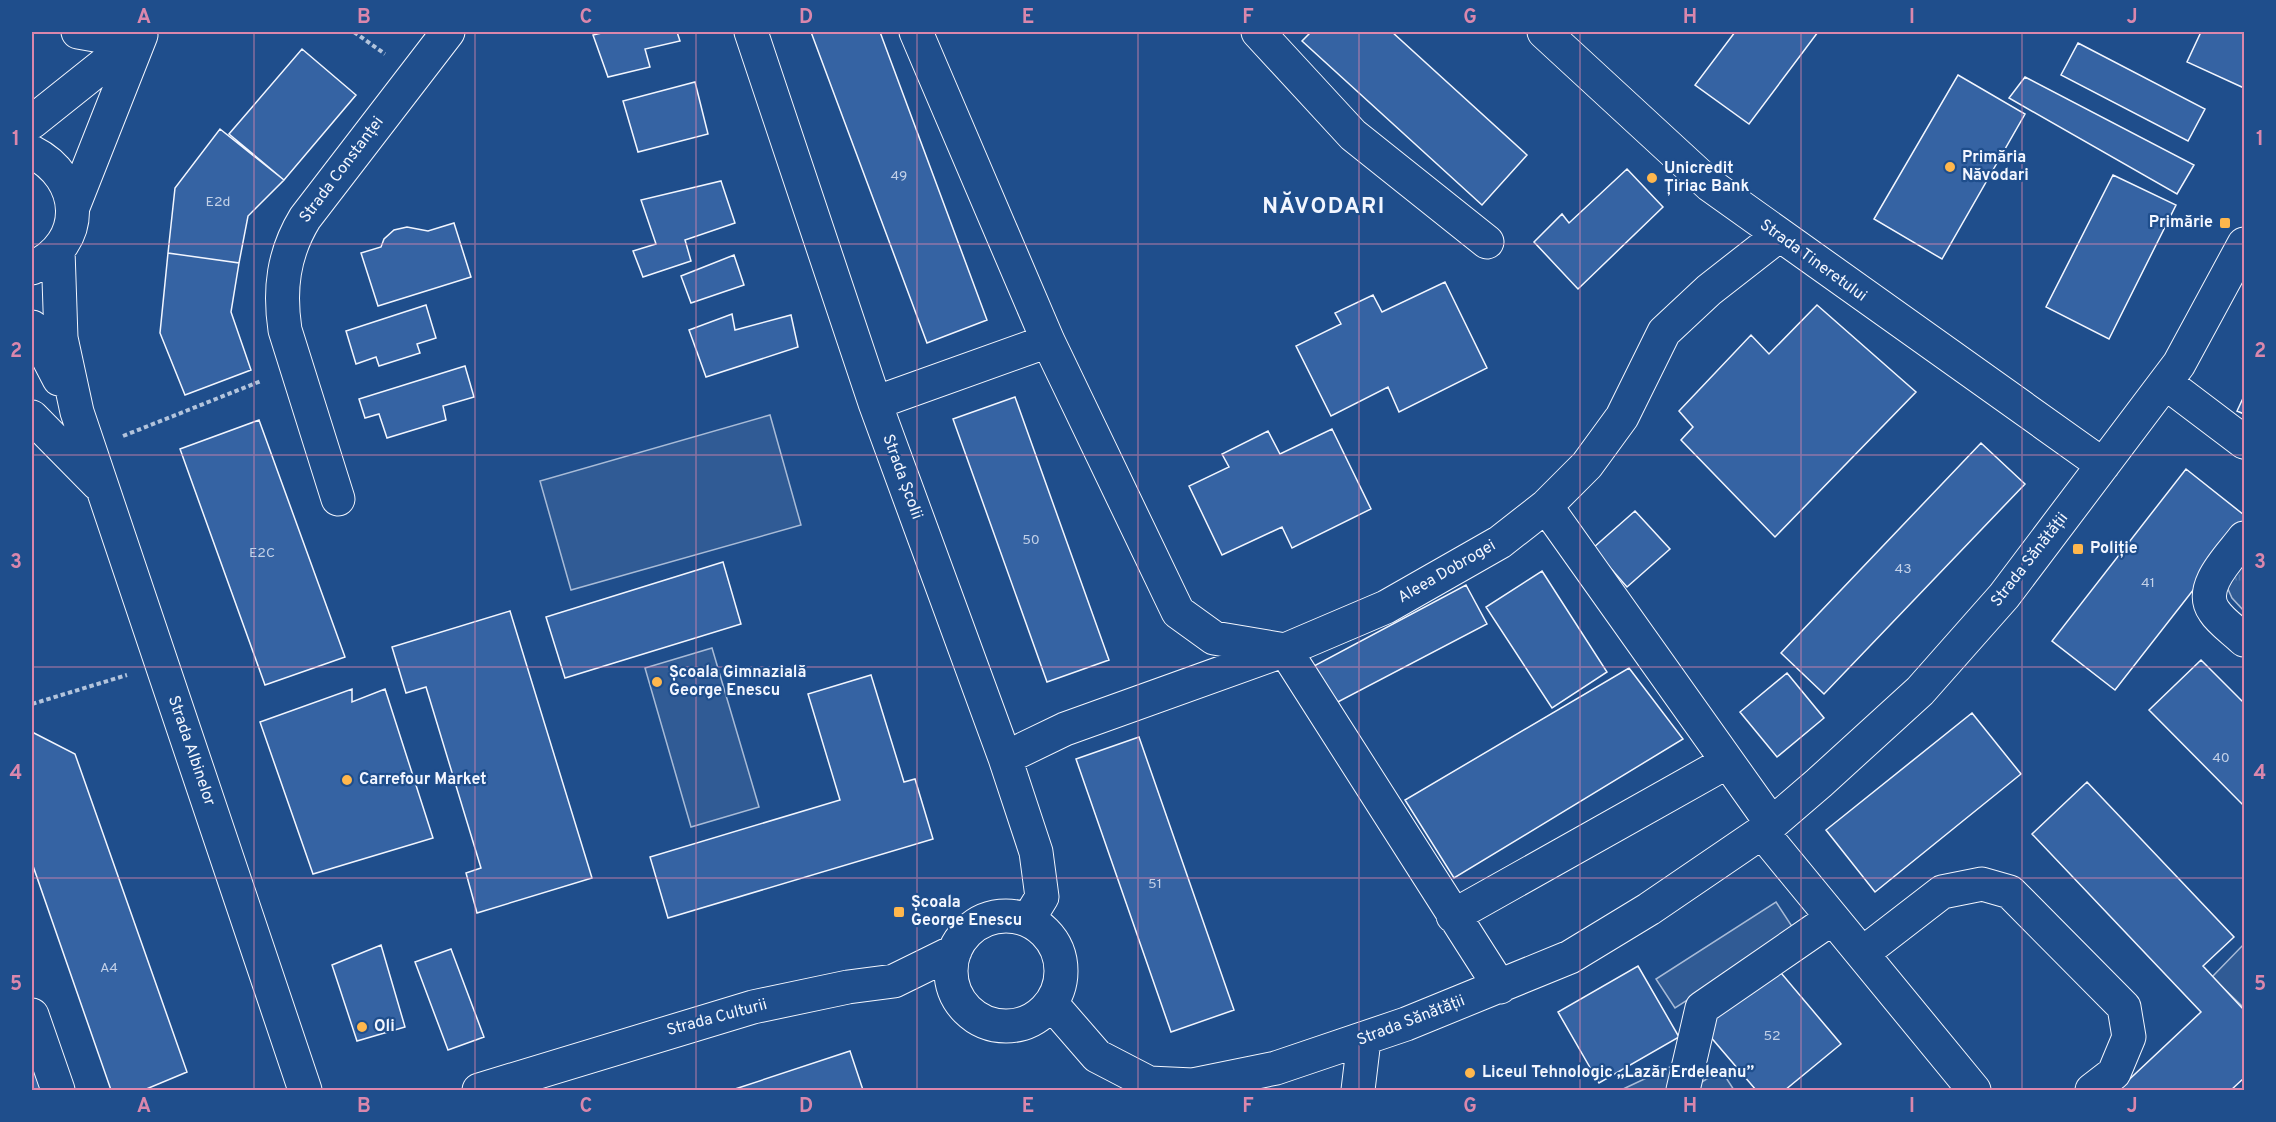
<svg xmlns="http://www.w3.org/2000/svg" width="2276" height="1122" font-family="Overpass,sans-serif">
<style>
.built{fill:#305b95;stroke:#a8bbd7;stroke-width:1.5}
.park{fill:url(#park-tufts);stroke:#a8bbd7;stroke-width:1.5}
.building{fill:#3563a3;stroke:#f2f6ff;stroke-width:1.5}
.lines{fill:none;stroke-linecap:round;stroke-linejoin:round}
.minor-casing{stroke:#f2f6ff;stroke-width:35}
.path{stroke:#b3c4dc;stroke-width:4;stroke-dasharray:4.5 3;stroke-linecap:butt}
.minor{stroke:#1f4e8c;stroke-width:33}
.grid{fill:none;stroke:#da87ad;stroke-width:1.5;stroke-opacity:0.55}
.poi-dot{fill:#ffb74d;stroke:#1f4e8c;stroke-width:2}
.labels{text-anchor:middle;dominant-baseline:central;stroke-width:4.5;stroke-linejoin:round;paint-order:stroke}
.number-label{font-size:14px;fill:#c3d1e8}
.poi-label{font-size:16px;font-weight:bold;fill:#f2f6ff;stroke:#1f4e8c;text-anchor:start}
.street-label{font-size:16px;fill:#f2f6ff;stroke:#1f4e8c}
.district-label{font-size:22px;font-weight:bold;letter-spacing:1.5px;fill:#f2f6ff;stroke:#1f4e8c}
.neatline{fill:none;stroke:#da87ad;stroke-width:2}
.grid-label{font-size:20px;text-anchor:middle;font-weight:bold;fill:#da87ad}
</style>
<defs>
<pattern id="park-tufts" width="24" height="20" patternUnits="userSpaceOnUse" patternTransform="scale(1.5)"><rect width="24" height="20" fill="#305b95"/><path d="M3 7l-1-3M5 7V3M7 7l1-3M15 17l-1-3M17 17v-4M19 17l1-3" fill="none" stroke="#4e73a5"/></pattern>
</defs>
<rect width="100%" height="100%" fill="#1f4e8c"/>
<path class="built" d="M770 415 801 525 571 590 540 481Z
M712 648 759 807 691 827 645 668Z
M1776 902 1795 931 1675 1008 1656 979Z
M2244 944V1008L2212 977Z
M1674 1065 1685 1090H1621Z
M1721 1070 1734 1090H1689Z"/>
<path class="park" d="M2244 552V611L2232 598 2227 587Z"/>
<path class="building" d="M606 32H677L680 41 645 49 650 67 608 77 593 35Z
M811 32H880L987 320 927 343Z
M1311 32H1392L1527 155 1482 205 1302 41Z
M1735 32H1818L1749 124 1695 85Z
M2201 32H2244V88L2187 62Z
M2078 43 2205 109 2188 141 2061 75Z
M302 49 356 95 284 180 229 134Z
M1958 75 2025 114 1942 259 1874 219Z
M2025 77 2194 165 2177 194 2009 98Z
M695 82 708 134 638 152 623 101Z
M220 129 284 180 248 216 239 263 168 253 175 188Z
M1627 169 1663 207 1578 289 1534 242 1562 214 1569 223Z
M2113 175 2176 205 2109 339 2046 307Z
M721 181 735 223 685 240 691 261 643 277 633 251 656 244 641 200Z
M454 223 471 277 378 306 361 253 381 247 384 239 394 230 407 227 428 231Z
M168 253 239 263 231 312 251 370 185 395 160 333Z
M734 255 744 285 691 303 681 276Z
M1445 282 1487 368 1399 412 1388 387 1331 416 1296 346 1341 324 1335 313 1373 295 1382 312Z
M426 305 436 338 417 344 420 353 379 366 376 357 356 364 346 331Z
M1817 305 1916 392 1775 537 1681 440 1693 427 1679 411 1751 335 1769 354Z
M732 314 735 330 791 315 798 347 706 377 689 330Z
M465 366 474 397 443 406 446 420 387 438 379 414 365 418 359 399Z
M2244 396V414L2237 411Z
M1015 397 1109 660 1047 682 953 419Z
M259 420 345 657 265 685 180 449Z
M1332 429 1371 509 1292 548 1282 527 1222 555 1189 486 1229 467 1222 454 1268 431 1280 454Z
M1981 443 2025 484 1824 694 1781 653Z
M2186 469 2244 515V525L2115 690 2052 641Z
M1635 511 1670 549 1627 587 1593 548Z
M723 562 741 624 565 678 546 617Z
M1542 571 1607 672 1552 708 1486 607Z
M1466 585 1487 624 1334 704 1314 666Z
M510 611 592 878 477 913 466 873 481 868 426 687 406 693 392 647Z
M2201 660 2244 703V806L2149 710Z
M1629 668 1683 739 1454 878 1405 800Z
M1787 673 1824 718 1777 757 1740 712Z
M871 675 904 782 915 779 933 839 668 918 650 857 840 800 808 694Z
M352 689V702L385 689 433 838 313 874 260 722Z
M1972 713 2021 774 1875 892 1826 830Z
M32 732 75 754 187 1072 144 1090H111L32 863Z
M1139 737 1234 1010 1171 1032 1076 759Z
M2087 782 2234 937 2203 966 2244 1010V1078L2231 1090H2118L2201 1012 2032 834Z
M381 945 405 1027 357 1041 332 965Z
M451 949 484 1037 448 1050 415 962Z
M1638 966 1679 1037 1599 1083 1558 1012Z
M1776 967 1841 1044 1785 1090H1756L1703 1028Z
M850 1051 863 1090H732Z
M32 1059 42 1090H32Z"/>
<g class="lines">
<defs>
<path id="minor" d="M78 32 95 35H141
M751 32 875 403 1005 758 1036 852 1042 897 1028 920
M916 32 1048 341 1178 612 1214 638 1285 650 1500 987
M1258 32 1353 135 1487 242
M1544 32 1710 185 2103 465
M32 122 141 35
M32 152C84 178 88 243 32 268
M73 207 141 35
M58 250 61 338 77 412 305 1090
M32 327 59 379
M2166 383 2244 442
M875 403 1048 341
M32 417 98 484
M338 499 285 330C279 290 283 254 305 218L448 32
M1546 506 1772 824
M2244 538C2231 556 2197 587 2214 611 2221 622 2235 631 2244 640
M1005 758 1065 729 1285 650 1386 607 1500 542 1546 506 1587 465 1622 417 1664 332 1709 290 1778 236
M1762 832 1974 1090
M1453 916 1727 762
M951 971a55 55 0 1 1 110 0a55 55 0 1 1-110 0Z
M1863 953 1942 892 1982 884 2010 892 2124 1007 2129 1037 2114 1073 2092 1090
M1051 1003 1097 1056 1149 1083 1193 1085 1276 1068 1406 1024 1570 957 1649 909 1762 832 1819 783 1920 691 2004 596 2179 364 2244 244
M32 1015 58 1090
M479 1090 753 1007 848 987 894 981 955 951
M1358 1090 1364 1040
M1683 1090 1702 1008 1831 919"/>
</defs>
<use href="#minor" class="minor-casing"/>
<path class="path" d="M354 32 385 54
M123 436 261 381
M32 704 127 675"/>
<use href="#minor" class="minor"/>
</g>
<path class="grid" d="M254 32V1090M475 32V1090M696 32V1090M917 32V1090M1138 32V1090M1359 32V1090M1580 32V1090M1801 32V1090M2022 32V1090M32 244H2244M32 455H2244M32 667H2244M32 878H2244"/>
<g class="poi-dot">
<circle cx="1950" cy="167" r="6"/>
<circle cx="1652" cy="178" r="6"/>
<rect x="2219" y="217" width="12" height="12" rx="3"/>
<rect x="2072" y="543" width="12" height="12" rx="3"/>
<circle cx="657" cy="682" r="6"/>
<circle cx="347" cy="780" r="6"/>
<rect x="893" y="906" width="12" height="12" rx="3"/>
<circle cx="362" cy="1027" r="6"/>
<circle cx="1470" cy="1073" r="6"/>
</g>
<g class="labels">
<g class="number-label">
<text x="899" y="176">49</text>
<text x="218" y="202">E2d</text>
<text x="1031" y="540">50</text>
<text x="262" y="553">E2C</text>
<text x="1903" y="569">43</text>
<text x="2148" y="583">41</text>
<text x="2221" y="758">40</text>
<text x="1155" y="884">51</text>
<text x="109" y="968">A4</text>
<text x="1772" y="1036">52</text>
</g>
<g class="poi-label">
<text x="1962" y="158">Primăria<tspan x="1962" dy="18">Năvodari</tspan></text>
<text x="1664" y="169">Unicredit<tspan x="1664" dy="18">Țiriac Bank</tspan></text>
<text x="2213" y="223" text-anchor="end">Primărie</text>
<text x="2090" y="549">Poliție</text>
<text x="669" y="673">Școala Gimnazială<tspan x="669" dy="18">George Enescu</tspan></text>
<text x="359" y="780">Carrefour Market</text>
<text x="911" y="903">Școala<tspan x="911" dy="18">George Enescu</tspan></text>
<text x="374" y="1027">Oli</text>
<text x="1482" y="1073">Liceul Tehnologic „Lazăr Erdeleanu”</text>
</g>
<g class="street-label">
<text transform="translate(342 170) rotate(-53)">Strada Constanței</text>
<text transform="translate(1813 261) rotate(36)">Strada Tineretului</text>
<text transform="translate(902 477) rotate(70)">Strada Școlii</text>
<text transform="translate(2030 560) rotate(-52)">Strada Sănătății</text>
<text transform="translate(1447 572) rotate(-30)">Aleea Dobrogei</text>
<text transform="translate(191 751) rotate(71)">Strada Albinelor</text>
<text transform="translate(717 1018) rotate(-15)">Strada Culturii</text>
<text transform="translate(1411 1021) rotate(-21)">Strada Sănătății</text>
</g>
<g class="district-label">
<text x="1324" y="207">NĂVODARI</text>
</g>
</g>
<rect width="2276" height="1122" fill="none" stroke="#1f4e8c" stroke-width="66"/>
<rect x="33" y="33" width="2210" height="1056" class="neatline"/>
<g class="grid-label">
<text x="144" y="23">A</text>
<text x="364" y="23">B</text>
<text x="586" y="23">C</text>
<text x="806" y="23">D</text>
<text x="1028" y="23">E</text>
<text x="1248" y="23">F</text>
<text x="1470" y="23">G</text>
<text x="1690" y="23">H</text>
<text x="1912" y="23">I</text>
<text x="2132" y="23">J</text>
<text x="16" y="145">1</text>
<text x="2260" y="145">1</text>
<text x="16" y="357">2</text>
<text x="2260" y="357">2</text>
<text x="16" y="568">3</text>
<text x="2260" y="568">3</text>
<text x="16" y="779">4</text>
<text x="2260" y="779">4</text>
<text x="16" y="990">5</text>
<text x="2260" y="990">5</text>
<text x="144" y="1112">A</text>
<text x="364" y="1112">B</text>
<text x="586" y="1112">C</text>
<text x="806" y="1112">D</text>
<text x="1028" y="1112">E</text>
<text x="1248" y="1112">F</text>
<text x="1470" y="1112">G</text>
<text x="1690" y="1112">H</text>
<text x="1912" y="1112">I</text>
<text x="2132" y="1112">J</text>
</g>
</svg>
